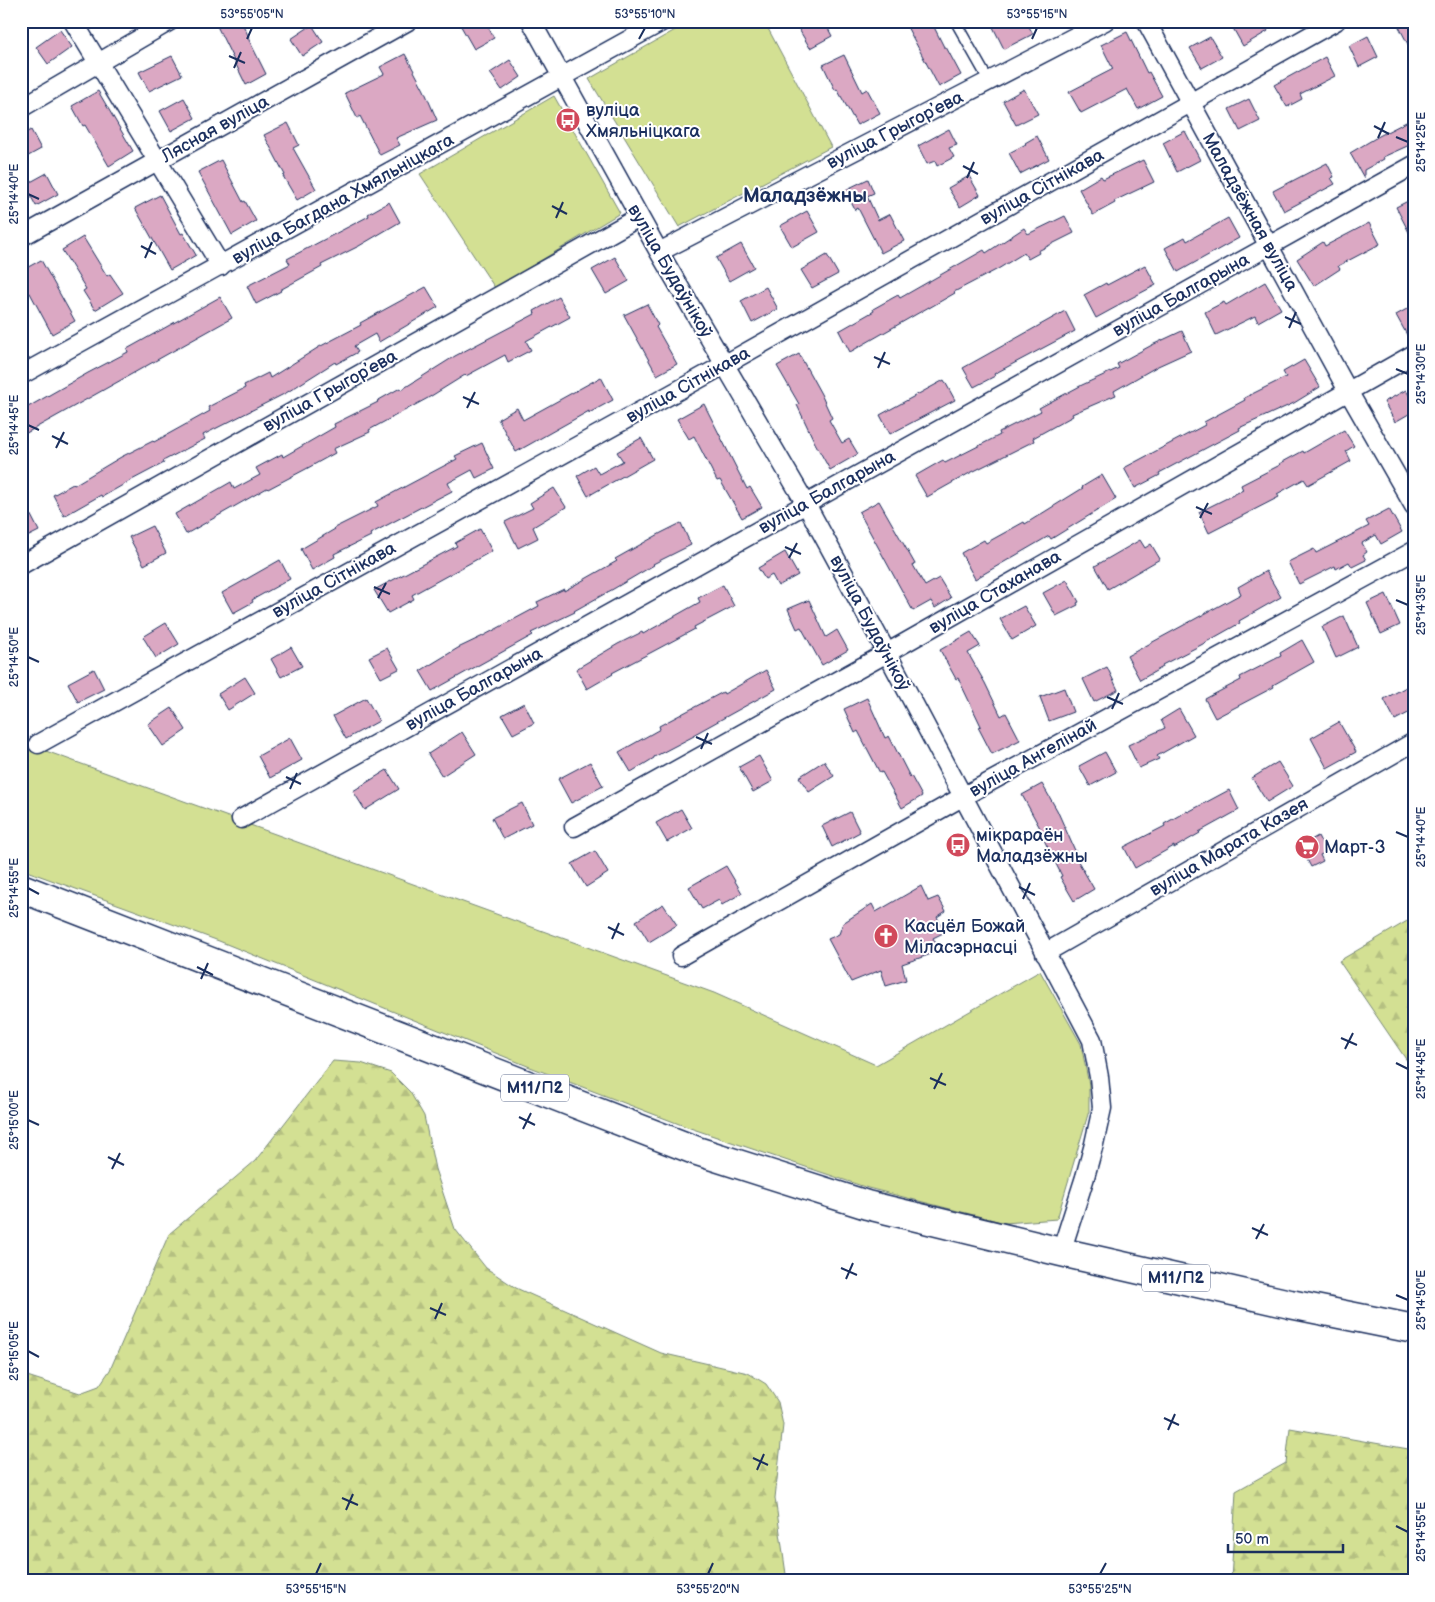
<svg xmlns="http://www.w3.org/2000/svg" width="1435" height="1602" font-family="'Balsamiq Sans',sans-serif">
<style>
.grass{fill:#d3e093;stroke:#778878}
.forest{fill:url(#forest-firs);stroke:#778878}
.building{fill:#dba8c3;stroke:#1b2f5e}
.lines{fill:none;stroke-linecap:round;stroke-linejoin:round}
.service-casing{stroke:#1b2f5e;stroke-width:12}
.minor-casing{stroke:#1b2f5e;stroke-width:21}
.trunk-casing{stroke:#1b2f5e;stroke-width:31}
.service{stroke:#fff;stroke-width:9}
.minor{stroke:#fff;stroke-width:18}
.trunk{stroke:#fff;stroke-width:28}
.ticks{fill:none;stroke:#1b2f5e;stroke-width:2}
.labels{text-anchor:middle;dominant-baseline:central;stroke-width:4;stroke-linejoin:round;paint-order:stroke}
.shield{fill:#fff;stroke:#5f6d8e;stroke-width:1}
.shield-label{font-size:16px;font-weight:bold;fill:#1b2f5e}
.poi-label{font-size:18px;fill:#1b2f5e;stroke:#fff;text-anchor:start}
.street-label{font-size:18px;fill:#1b2f5e;stroke:#fff}
.quarter-label{font-size:20px;font-weight:bold;fill:#1b2f5e;stroke:#fff}
.neatline{fill:none;stroke:#1b2f5e;stroke-width:2}
.ticks-label{font-size:12px;text-anchor:middle;fill:#1b2f5e}
</style>
<defs>
<pattern id="forest-firs" width="22" height="20" patternUnits="userSpaceOnUse" patternTransform="scale(1.25)"><rect width="22" height="20" fill="#d3e093"/><path d="M5 1l3.5 6h-7zM16 11l3.5 6h-7z" fill="#b5c081"/></pattern>
</defs>
<rect width="100%" height="100%" fill="#fff"/>
<filter id="ink" filterUnits="userSpaceOnUse"><feTurbulence type="fractalNoise" baseFrequency=".02" numOctaves="2"/><feDisplacementMap in="SourceGraphic" scale="10" xChannelSelector="R" yChannelSelector="G"/><feConvolveMatrix kernelMatrix="1 2 1 2 8 2 1 2 1" color-interpolation-filters="sRGB"/></filter>
<g filter="url(#ink)">
<path class="grass" d="M691 21H764L831 147 679 227 589 79Z
M554 96 620 213 495 288 420 174Z
M21 742 714 993 876 1065 1040 971 1081 1044 1089 1085V1111L1057 1219 1005 1223 868 1188 687 1127 530 1067 219 941 21 869Z"/>
<path class="forest" d="M1414 917V1071L1339 961Z
M333 1061 361 1063 391 1073 410 1092 424 1116 435 1169 455 1229 486 1268 516 1288 661 1353 748 1373 766 1384 778 1402 783 1425 775 1498 787 1581H21V1374L80 1393 99 1386 110 1370 169 1234 255 1161Z
M1290 1428 1414 1450V1581H1231L1236 1491 1286 1463Z"/>
<path class="building" d="M226 21H241L249 37 248 38 266 74 246 85 217 26Z
M458 21H485L494 38 474 49Z
M794 21H824L832 36 810 48Z
M904 21H931L944 47H946L961 75 939 87Z
M1003 21H1026L1033 34 1004 49 993 27Z
M1229 21H1262L1268 31 1243 46Z
M1396 21H1414V56Z
M312 25 323 42 302 56 291 39Z
M60 30 72 47 48 64 36 47Z
M1127 32 1147 73 1149 72 1162 96 1138 109 1127 89 1081 113 1069 92 1113 69 1101 45Z
M1368 36 1378 57 1359 67 1349 46Z
M1210 37 1222 57 1202 68 1190 48Z
M405 54 424 90 437 120 396 138 400 145 380 155 360 116 357 118 345 93 384 74 380 67Z
M844 55 862 92 867 89 880 113 857 125 837 89 835 90 823 65Z
M172 56 182 75 149 91 139 72Z
M1325 57 1335 76 1300 94 1302 99 1287 107 1274 85Z
M510 60 521 77 502 90 490 73Z
M1024 89 1038 114 1016 125 1003 101Z
M98 91 133 151 109 166 85 125 83 126 72 106Z
M184 98 195 118 171 131 160 111Z
M1249 99 1260 121 1240 131 1229 109Z
M1414 118V143L1383 157 1384 159 1364 170V178L1350 153 1379 136Z
M288 123 299 145 293 148 316 189 297 200 283 176 285 175 264 135Z
M949 129 957 145 949 148 954 157 937 166 935 161 927 164 918 146Z
M31 130 41 149 21 160V135Z
M1185 131 1200 160 1177 172 1163 143Z
M1037 136 1049 159 1020 174 1009 153 1026 144 1025 143Z
M221 160 243 202 245 201 256 221 232 235 198 172Z
M1143 160 1154 182 1114 201 1115 203 1093 215 1079 189 1101 176 1103 179Z
M1327 163 1334 177 1331 178 1335 184 1284 211 1273 191Z
M47 173 58 194 36 206 25 185Z
M969 176 980 195 960 207 948 188Z
M868 179 874 193 867 196 878 220 890 214 904 241 881 253 858 208 855 210 845 190Z
M160 195 181 234 183 233 196 255 170 270 135 208Z
M1414 198V242L1396 207Z
M389 202 400 222 359 246 321 265 322 267 280 290 281 291 256 304 247 286 290 264 287 259 369 216 368 214Z
M807 211 819 232 792 247 780 226Z
M1065 216 1074 233 1038 251 1039 253 1028 259 1024 253 998 269 954 292 955 293 929 308V307L850 352 839 331 874 311 873 309 898 295 900 298 984 250 986 253 1024 228 1028 234Z
M1228 218 1239 238 1178 272 1165 248 1185 237 1187 241Z
M1369 223 1380 244 1338 266 1340 269 1314 286 1297 259 1323 242 1325 246Z
M83 237 107 276 110 274 123 293 95 310 83 291 86 289 62 250Z
M741 244 754 267 729 281 716 258Z
M827 255 838 274 812 288 801 270Z
M615 257 629 281 606 294 592 270Z
M41 260 75 321 52 334 30 293 27 295 21 286V271Z
M1145 265 1156 285 1118 305V306L1096 318 1084 295 1106 283 1107 285Z
M1265 282 1281 309 1258 322 1255 316 1216 335 1205 312 1224 302 1226 305Z
M426 287 438 307 379 342 375 334 354 346 358 352 336 364 335 362 286 393 203 435 205 439 163 461 164 463 128 482 102 497 101 495 64 516 53 495 73 484 74 485 121 457 153 441 154 442 210 411 208 407 245 388 244 385 268 373 270 378 319 347 361 325 360 323Z
M766 287 778 309 752 323 741 301Z
M220 297 232 318 21 436V411L88 373 128 352 127 349Z
M559 297 570 317 526 341 531 350 508 362 505 355 466 376 465 375 428 398 369 430 370 432 333 449 335 453 306 469 268 489 267 488 186 534 175 514 231 482 234 489 260 475 256 468 282 454 283 457 335 427 334 424 378 402 377 401 400 388 401 390 455 356 535 314 534 311Z
M647 304 658 325 656 327 677 364 657 375 624 315Z
M1414 305V343L1412 344 1396 315Z
M1065 311 1075 331 994 374 995 376 974 387 963 368Z
M1182 331 1191 351 1158 366 1114 391 1116 395 1072 414 1073 416 1033 438 1034 441 968 474 927 497 915 476 943 460 945 463 1000 435 999 432 1041 411 1039 408 1082 385 1119 368 1117 364 1152 345Z
M799 354 821 394 832 418 829 420 842 443 849 439 858 454 830 470 815 443 797 405 799 404 777 366Z
M1304 360 1320 387 1294 403 1239 428 1240 430 1159 473 1160 475 1135 488 1124 468 1205 425 1204 422 1245 400 1244 398 1286 377 1283 372Z
M601 377 613 400 589 413V411L516 452 498 419 517 408 523 420Z
M944 380 955 400 890 434 880 415Z
M1406 390 1414 404V411L1395 422 1384 402Z
M704 404 747 489 750 487 762 507 742 518 720 480 717 481 694 436 689 439 677 419Z
M1344 430 1354 446 1346 451 1351 461 1308 485 1304 479 1277 494 1279 497 1209 533 1199 512 1243 490 1241 485 1280 465 1279 464 1303 451 1304 453Z
M641 438 653 459 588 496 577 476 594 466 599 474 623 461 617 452Z
M482 443 494 469 476 478 472 470 448 483 452 491 370 534 371 536 334 554 335 557 312 570 301 549 335 529 334 528 378 506 376 502 457 459 455 456Z
M1102 475 1116 499 1051 539 1049 536 975 579 961 553 984 540 986 543 1024 522 1025 524 1083 488 1082 487Z
M554 488 566 507 533 527 538 538 518 548 505 522 533 508 530 503Z
M21 496 39 531 21 540Z
M879 501 915 564 913 565 925 586 939 578 951 598 935 608 931 601 913 611 859 512Z
M1389 509 1402 532 1381 544 1376 535 1362 543 1367 552 1363 555 1366 560 1352 567 1349 562 1336 569 1335 566 1299 584 1288 562 1314 549 1316 553 1369 526 1366 521Z
M681 523 691 545 653 564 654 565 615 588 574 611 575 612 531 633 533 635 432 691 420 671 458 648 483 636 539 606 537 602 564 589V591L617 561 615 559 661 533Z
M152 526 166 553 144 565 129 537Z
M480 529 492 551 412 595 414 599 388 613 374 590 457 546 455 543Z
M1140 540 1145 548 1151 544 1160 559 1108 589 1095 566Z
M785 552 798 575 778 586 772 575 765 579 758 568Z
M280 560 290 579 252 600 253 602 233 613 222 593Z
M1266 571 1281 597 1239 621 1240 623 1201 645 1162 665 1163 667 1140 680 1127 656 1241 594 1238 587Z
M1067 580 1079 602 1077 603 1078 605 1056 616 1043 593Z
M723 585 734 606 694 627 695 629 652 652 612 673 613 674 587 689 576 669 618 644 642 632 643 634 700 602 698 598Z
M1386 594 1400 625 1381 634 1367 603Z
M809 600 826 637 837 630 848 650 822 665 801 627 797 629 788 609Z
M1024 606 1036 626 1012 640 1000 619Z
M1344 616 1358 647 1336 658 1322 627Z
M166 623 179 644 156 658 143 637Z
M971 632 980 646 968 653 985 683 1001 716 1006 713 1020 740 992 754 978 727 981 726 958 678 956 679 940 650Z
M1302 640 1314 662 1273 685 1274 687 1215 718 1205 699 1241 680 1240 677 1281 656 1280 653Z
M291 647 302 666 281 677 271 659Z
M387 648 399 669 381 678 369 657Z
M1107 667 1118 690 1094 702 1083 679Z
M94 669 104 689 78 702 68 683Z
M766 670 776 689 693 735 694 736 654 757V758L631 772 619 752 660 729 659 726 723 692 724 694Z
M245 677 255 693 228 710 218 694Z
M1408 686 1414 698V710L1395 720 1384 699Z
M1064 688 1073 712 1049 721 1040 697Z
M366 698 379 721 346 739 333 716Z
M867 698 885 738 889 736 910 777 911 776 922 796 902 808 882 772 880 773 858 731 855 733 844 709Z
M524 703 534 723 513 734 502 715Z
M172 708 186 730 163 746 148 724Z
M1179 709 1194 735 1157 756 1159 759 1139 768 1128 745 1165 728 1161 720Z
M1339 722 1356 752 1327 768 1311 738Z
M462 732 476 754 442 776 428 754Z
M290 738 302 760 270 778 258 756Z
M1105 752 1116 772 1090 786 1079 766Z
M759 756 773 781 753 792 739 767Z
M824 761 834 776 809 792 799 777Z
M590 762 603 786 571 803 558 779Z
M1278 762 1293 786 1267 802 1252 778Z
M387 770 399 789 365 810 353 791Z
M1042 784 1057 810 1077 855 1075 856 1094 889 1074 901 1060 877 1062 876 1044 840 1046 839 1022 795Z
M1229 790 1239 810 1199 832 1200 833 1174 848V846L1135 868 1124 847 1165 826 1164 824 1187 811 1188 812Z
M522 803 532 824 503 839 492 818Z
M681 809 692 828 667 842 656 823Z
M850 812 860 832 832 847 822 826Z
M1318 836 1326 852 1320 855 1323 861 1311 867 1300 846Z
M595 851 608 873 586 887 572 864Z
M726 866 742 893 722 905 719 900 702 909 689 887Z
M921 886 928 901 938 897 946 911 937 917 945 932 933 938 940 951 902 964 906 980 886 986 881 970 851 982 828 939 839 934 843 923 872 904 876 912Z
M663 904 677 925 649 942 636 921Z"/>
<g class="lines">
<defs>
<path id="service" d="M955 21 989 81"/>
<path id="minor" d="M73 21 221 266
M531 21 659 252 806 504 887 653 1092 1040 1099 1077 1102 1108 1094 1144 1085 1177 1061 1252
M1146 21 1348 391 1414 506
M21 108 170 21
M21 237 408 21
M659 252 1105 21
M21 375 663 21
M21 565 639 217
M38 744 724 365 1336 21
M241 819 1414 165
M574 827 887 653 1414 354
M1045 953 1414 742
M681 956 962 797 1414 551"/>
<path id="trunk" d="M21 888 697 1151 867 1205 1061 1252 1290 1304 1414 1329"/>
</defs>
<use href="#service" class="service-casing"/>
<use href="#minor" class="minor-casing"/>
<use href="#trunk" class="trunk-casing"/>
<use href="#service" class="service"/>
<use href="#minor" class="minor"/>
<use href="#trunk" class="trunk"/>
</g>
</g>
<path class="ticks" d="M247 39 252 28M639 39 645 28M1032 39 1037 28M229 56 245 63M234 68 241 52M1374 126 1389 134M1396 137 1408 142M1378 138 1385 122M963 166 978 174M967 178 974 162M28 194 39 199M552 206 567 214M556 218 563 202M141 246 156 254M145 258 152 242M1285 317 1301 324M1289 328 1296 312M874 357 890 364M878 368 885 352M1396 369 1408 374M463 397 479 404M467 408 475 392M28 425 39 430M52 436 68 444M56 448 64 432M1196 507 1212 514M1200 518 1208 503M785 547 801 554M789 558 797 543M374 587 390 594M378 598 386 583M1396 600 1408 605M28 657 39 662M1107 697 1123 704M1112 709 1119 693M696 737 712 744M701 749 708 733M286 777 301 784M290 789 297 773M1396 832 1408 837M1019 887 1035 895M28 888 39 894M1023 899 1030 883M608 927 624 935M612 939 619 923M197 967 213 975M201 979 208 963M1341 1038 1357 1045M1345 1049 1353 1033M1396 1063 1408 1069M930 1078 946 1085M934 1089 942 1073M519 1117 535 1125M28 1120 39 1125M523 1129 531 1113M108 1157 124 1165M112 1169 120 1153M1252 1228 1268 1235M1256 1239 1264 1224M841 1268 857 1275M846 1279 853 1263M1396 1295 1408 1300M430 1308 446 1315M435 1319 442 1303M28 1351 39 1357M1164 1418 1179 1425M1168 1430 1175 1414M753 1458 768 1465M757 1470 764 1454M342 1498 358 1505M346 1510 353 1494M1396 1526 1408 1532M316 1574 321 1563M708 1574 713 1563M1100 1574 1106 1563"/>
<defs>
<symbol id="bus-disc" viewBox="-11 -11 22 22"><circle r="9.5" fill="#d1495b" stroke="#fff"/><path d="M-5-6H5V4H4V6H2V4H-2V6H-4V4H-5ZM-3.5-4V0h7V-4ZM-3.5 1.2v1.5H-2V1.2ZM2 1.2v1.5H3.5V1.2Z" fill="#fff"/></symbol>
<symbol id="supermarket-disc" viewBox="-11 -11 22 22"><circle r="9.5" fill="#d1495b" stroke="#fff"/><path d="M-6-5.5h2.5l.6 2H6L4.5 2H-2.5L-4.4-4H-6ZM-1.5 3.2a1.3 1.3 0 1 0 .1 0ZM3 3.2a1.3 1.3 0 1 0 .1 0Z" fill="#fff"/></symbol>
<symbol id="church-disc" viewBox="-11 -11 22 22"><circle r="9.5" fill="#d1495b" stroke="#fff"/><path d="M-1.2-6h2.4v3.5h3.3v2.4h-3.3V6h-2.4V-.1h-3.3v-2.4h3.3Z" fill="#fff"/></symbol>
</defs>
<g fill-rule="evenodd">
<use href="#bus-disc" x="554" y="106" width="28" height="28"/>
<use href="#bus-disc" x="944" y="831" width="28" height="28"/>
<use href="#supermarket-disc" x="1293" y="833" width="28" height="28"/>
<use href="#church-disc" x="872" y="922" width="28" height="28"/>
</g>
<g class="labels">
<g class="shield">
<rect x="501" y="1074.5" width="68" height="27" rx="4"/>
<rect x="1142" y="1264.5" width="68" height="27" rx="4"/>
</g>
<g class="shield-label">
<text x="535" y="1088">М11/П2</text>
<text x="1176" y="1278">М11/П2</text>
</g>
<g class="poi-label">
<text x="586" y="110">вуліца<tspan x="586" dy="21">Хмяльніцкага</tspan></text>
<text x="976" y="835">мікрараён<tspan x="976" dy="21">Маладзёжны</tspan></text>
<text x="1324" y="847">Март-3</text>
<text x="904" y="926">Касцёл Божай<tspan x="904" dy="21">Міласэрнасці</tspan></text>
</g>
<g class="street-label">
<text transform="translate(215 129) rotate(-29)">Лясная вуліца</text>
<text transform="translate(895 130) rotate(-27)">вуліца Грыгорʼева</text>
<text transform="translate(1042 187) rotate(-29)">вуліца Сітнікава</text>
<text transform="translate(343 199) rotate(-29)">вуліца Багдана Хмяльніцкага</text>
<text transform="translate(1250 212) rotate(61)">Маладзёжная вуліца</text>
<text transform="translate(670 271) rotate(60)">вуліца Будаўнікоў</text>
<text transform="translate(1181 295) rotate(-29)">вуліца Балгарына</text>
<text transform="translate(688 385) rotate(-29)">вуліца Сітнікава</text>
<text transform="translate(330 391) rotate(-29)">вуліца Грыгорʼева</text>
<text transform="translate(827 492) rotate(-29)">вуліца Балгарына</text>
<text transform="translate(334 580) rotate(-29)">вуліца Сітнікава</text>
<text transform="translate(995 592) rotate(-30)">вуліца Стаханава</text>
<text transform="translate(870 623) rotate(62)">вуліца Будаўнікоў</text>
<text transform="translate(474 689) rotate(-29)">вуліца Балгарына</text>
<text transform="translate(1033 758) rotate(-29)">вуліца Ангелінай</text>
<text transform="translate(1229 847) rotate(-30)">вуліца Марата Казея</text>
</g>
<g class="quarter-label">
<text x="805" y="196">Маладзёжны</text>
</g>
</g>
<rect width="1435" height="1602" fill="none" stroke="#fff" stroke-width="55"/>
<path d="M1228 1544v8h115v-8" fill="none" stroke="#1b2f5e" stroke-width="2.5"/>
<text x="1235" y="1544" font-size="15" fill="#1b2f5e" stroke="#ffffff" stroke-width="4" paint-order="stroke">50 m</text>
<rect x="28" y="28" width="1380" height="1546" class="neatline"/>
<g class="ticks-label">
<text x="252" y="18">53°55'05"N</text>
<text x="645" y="18">53°55'10"N</text>
<text x="1037" y="18">53°55'15"N</text>
<text transform="translate(1421 142) rotate(-90)" y="4">25°14'25"E</text>
<text transform="translate(14 194) rotate(-90)" y="4">25°14'40"E</text>
<text transform="translate(1421 374) rotate(-90)" y="4">25°14'30"E</text>
<text transform="translate(14 425) rotate(-90)" y="4">25°14'45"E</text>
<text transform="translate(1421 605) rotate(-90)" y="4">25°14'35"E</text>
<text transform="translate(14 657) rotate(-90)" y="4">25°14'50"E</text>
<text transform="translate(1421 837) rotate(-90)" y="4">25°14'40"E</text>
<text transform="translate(14 888) rotate(-90)" y="4">25°14'55"E</text>
<text transform="translate(1421 1069) rotate(-90)" y="4">25°14'45"E</text>
<text transform="translate(14 1120) rotate(-90)" y="4">25°15'00"E</text>
<text transform="translate(1421 1300) rotate(-90)" y="4">25°14'50"E</text>
<text transform="translate(14 1351) rotate(-90)" y="4">25°15'05"E</text>
<text transform="translate(1421 1532) rotate(-90)" y="4">25°14'55"E</text>
<text x="316" y="1593">53°55'15"N</text>
<text x="708" y="1593">53°55'20"N</text>
<text x="1100" y="1593">53°55'25"N</text>
</g>
</svg>
